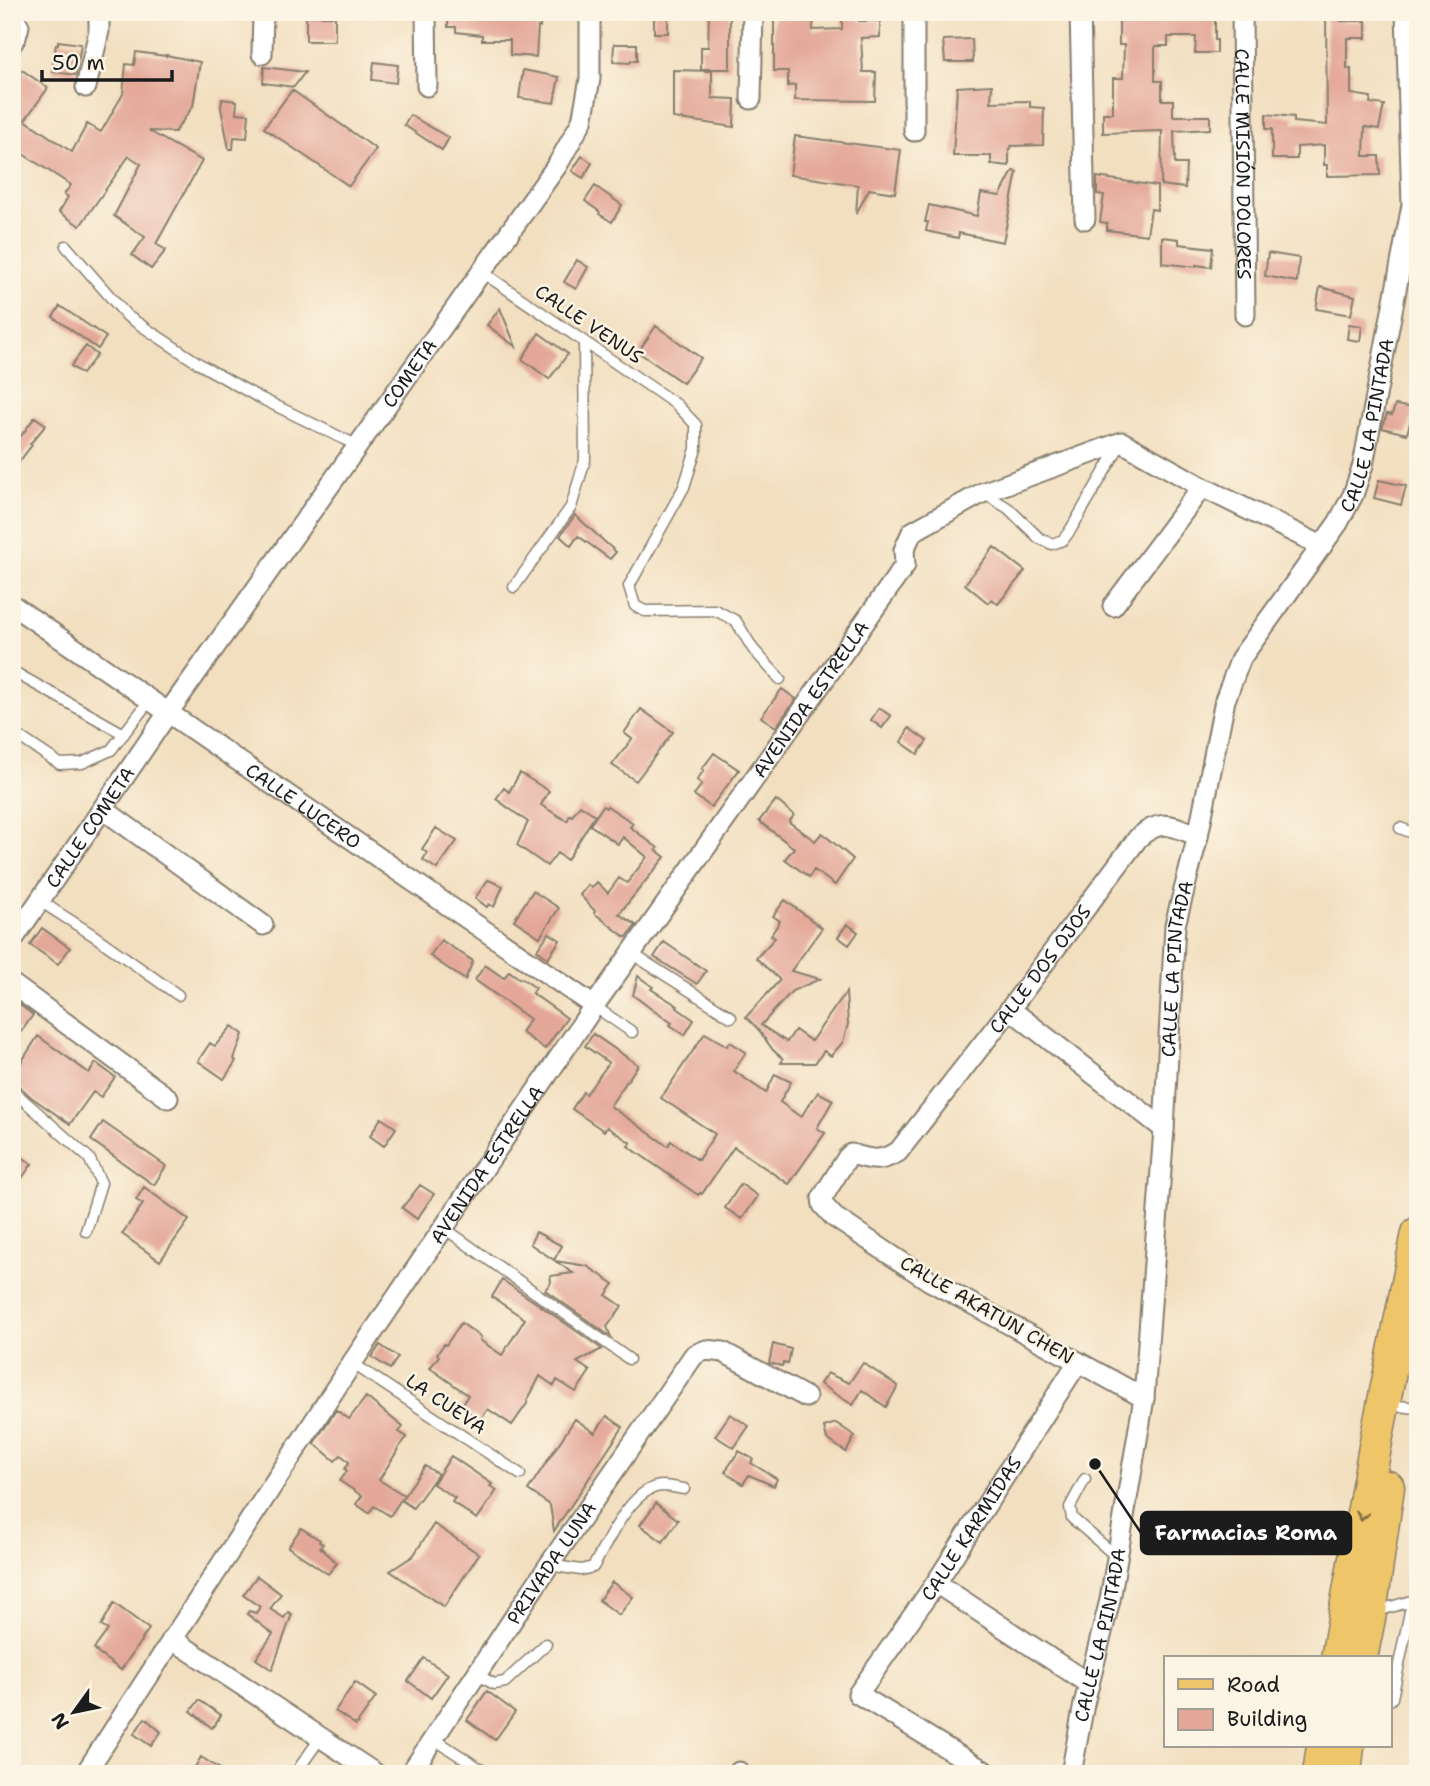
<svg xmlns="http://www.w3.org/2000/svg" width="1430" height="1786" font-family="'Shantell Sans',sans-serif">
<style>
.building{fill:#e4a899}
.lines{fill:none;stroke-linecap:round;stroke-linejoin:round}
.service-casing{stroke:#877e6e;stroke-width:13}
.minor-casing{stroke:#877e6e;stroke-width:23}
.primary-casing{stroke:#877e6e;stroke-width:35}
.service{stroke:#fff;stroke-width:10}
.minor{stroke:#fff;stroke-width:19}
.primary{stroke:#eec569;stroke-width:32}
.oneway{stroke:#857042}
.labels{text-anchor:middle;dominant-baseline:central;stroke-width:5;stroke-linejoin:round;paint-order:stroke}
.street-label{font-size:19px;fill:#1c1c1c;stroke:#fcf5e5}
.leader{fill:none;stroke:#1c1c1c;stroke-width:2.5}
.callout-dot{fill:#1c1c1c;stroke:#fcf5e5;stroke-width:2.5}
.callout{fill:#1c1c1c;stroke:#1c1c1c;stroke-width:2.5}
.callout-label{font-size:21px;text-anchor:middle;font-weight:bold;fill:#fff}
</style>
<rect width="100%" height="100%" fill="#fcf5e5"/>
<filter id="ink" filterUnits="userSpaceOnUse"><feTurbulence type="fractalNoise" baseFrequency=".0143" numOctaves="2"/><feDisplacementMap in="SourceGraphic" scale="14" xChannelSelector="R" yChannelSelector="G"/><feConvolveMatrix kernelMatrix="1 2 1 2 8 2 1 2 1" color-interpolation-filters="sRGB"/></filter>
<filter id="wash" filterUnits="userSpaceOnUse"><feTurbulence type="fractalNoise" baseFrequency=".00686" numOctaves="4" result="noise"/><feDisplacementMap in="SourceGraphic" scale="28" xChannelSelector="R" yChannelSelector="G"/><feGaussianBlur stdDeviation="1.57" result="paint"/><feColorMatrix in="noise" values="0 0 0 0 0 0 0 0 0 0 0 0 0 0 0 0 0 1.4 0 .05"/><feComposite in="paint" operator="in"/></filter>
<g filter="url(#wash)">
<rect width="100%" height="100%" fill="#f2dfc0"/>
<g id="blocks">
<path class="building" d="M448 12H540V27H538L536 57 510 55V40H482V35L456 32V27H448Z
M654 12H668V33H654Z
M709 12H730V69H701V47H708Z
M774 12H814L813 30 842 29V13H859V21H880V37L861 38 863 72H876L875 101 795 100V85L788 86V71H774Z
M1119 12H1215V40H1217V53H1195L1196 37H1168V46H1155V81H1162V100H1173V116H1210V129L1174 131 1175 164H1186L1185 188 1161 185 1162 131 1103 133V113H1113V78H1123L1124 45H1119Z
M1326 12H1341V21H1366V38H1347V69H1351V94L1371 97 1370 103 1384 105 1379 129 1365 127 1364 156H1379L1380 175 1327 176V165H1324V145L1297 147V159H1272V129H1266V114L1294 117V122L1327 125Z
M306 16H335V41H306Z
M972 39 973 62H945L943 40Z
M58 41 81 44 76 75 52 72 56 44H58Z
M614 44H637V61H631L630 63 613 62Z
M136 52 166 56V55L200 62 193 106 175 132 149 131 202 161 156 244 166 250 151 269 132 255 145 237 114 216 141 164 129 156 80 226 59 212 68 197 64 194 71 185 12 147V85L22 70 48 88 25 120 72 152 87 124 101 132 123 94 126 64 134 65Z
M374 62 398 65 396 83 372 80Z
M264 67 305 72 294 87 263 83Z
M523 70 559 77 554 103 519 98Z
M673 70 712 71V98L735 99 734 127 673 118Z
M992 85 991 102 1030 101V107L1044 108 1043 145 1011 146V148L1009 149V166L991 164V156H953L957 87Z
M292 90 376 149 349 186 264 128Z
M222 99 237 101 236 113 249 114 247 138 234 137 233 149H229L221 108Z
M410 115 449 138 442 150 404 125Z
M795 136 901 150 895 193 869 189 856 214 858 185 790 175Z
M582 156 592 163 583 178 572 171Z
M1013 171 1017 172 1003 242 959 233 958 238 926 231 928 222H925L929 205 977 216 981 193 1000 196Z
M1097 177 1157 186V210L1151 209 1147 235 1107 230V223L1100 222 1104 195 1097 194Z
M595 186 622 205 612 222 599 214 600 212 585 201Z
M1162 237 1179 239V244L1213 248 1211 267 1196 265V267L1162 263Z
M1268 253 1299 258 1297 282 1265 276Z
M577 260 588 267 576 289 564 282Z
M1320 287 1355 296 1351 315 1316 309Z
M60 306 106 337 98 349 53 317Z
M500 308 516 347 487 325Z
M1349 324 1362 326 1360 341 1347 339Z
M656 326 701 358 683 383 638 352Z
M539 333 568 354 549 379 522 359Z
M86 346 97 355 82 374 71 366Z
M1395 405 1414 408 1407 434 1382 428 1387 414 1392 415Z
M35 417 46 425 30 444 32 445 12 471V430L21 436Z
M1379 480 1406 486 1401 505 1374 498Z
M575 515 616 552 610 559 578 536 571 546 560 536Z
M994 547 1025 571 998 604 992 599 988 603 965 584Z
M782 689 796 699 776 727 761 717Z
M879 708 891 716 882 728 871 720Z
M641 709 673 732 636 781 612 765 632 739 624 733Z
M909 728 927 741 918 754 901 742Z
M714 753 739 770 711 807 694 795 702 784 697 780 704 770 702 769Z
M520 773 549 791 541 805 567 821 570 815 572 816 580 805 595 815 567 860 557 853 547 866 517 845 528 822 496 799 504 788 509 792Z
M776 800 794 815 789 822 815 841 822 833 853 859 835 885 814 870 809 877 785 859 794 848 759 821Z
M603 806 606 808 607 806 633 823 630 827 658 848 656 850 665 857 619 914 636 925 627 937H625L594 913 595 911 580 895 588 885 592 888 597 882 608 893 619 878 627 883 647 857 623 837 618 844 590 825Z
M436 828 457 841 437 869 423 860 427 853 422 849Z
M488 880 503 886 494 907 489 904 487 907 475 898Z
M533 891 559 908 540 937 514 920Z
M785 900 822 928 791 971 820 979 792 991 761 1025 787 1042 795 1030 811 1041 846 992 848 1024 843 1042 831 1056 824 1051 815 1063H781L783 1059 773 1050 757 1028 746 1017 780 980 756 958 775 938 771 935 780 921 773 916Z
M847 924 858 932 849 945 838 937Z
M42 928 70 948 58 964 30 945Z
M549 933 560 940 548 958 537 950Z
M441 940 473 961 465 980 430 956Z
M664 942 706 971 697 984 654 957Z
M485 965 504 978 509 971 520 979 521 978 536 988 532 993 567 1018 545 1049 521 1032 530 1019 475 980Z
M638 976 653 987 651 989 678 1006 677 1008 694 1020 685 1035 670 1025 672 1023 654 1011 633 995Z
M12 999 33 1015 21 1032 12 1026Z
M232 1026 243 1034 234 1059 236 1061 224 1079 198 1061 210 1043 215 1046Z
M705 1033 727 1046 730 1042 746 1052 734 1071 766 1093 775 1074 791 1082 780 1102 801 1117 812 1099 813 1100 818 1092 833 1100 817 1128 825 1133 789 1184 734 1147 702 1194 700 1193 698 1195 628 1146 631 1143 607 1127 604 1131 572 1109 583 1092 586 1094 609 1063 585 1046 593 1034 638 1065 610 1106 668 1146 671 1141 698 1160 715 1134 661 1098Z
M38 1036 89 1073 96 1063 115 1077 101 1097 93 1092 70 1124 31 1097 17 1084 12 1083V1072L18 1063 20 1064Z
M381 1118 396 1128 384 1146 370 1136Z
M103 1122 166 1166 154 1185 91 1140Z
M12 1150 32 1164 12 1192Z
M741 1184 758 1196 742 1219 725 1208Z
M420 1185 434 1194 417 1219 402 1208Z
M144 1187 189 1220 160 1261 122 1234 143 1204 136 1200Z
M536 1232 562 1246 554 1260 530 1244Z
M555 1261 587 1266 614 1284 606 1295 622 1306 607 1327 611 1337 545 1290 551 1282 550 1276 573 1273Z
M502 1280 535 1302 602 1349 577 1362 590 1371 576 1392 557 1380 554 1386 540 1376 527 1401 528 1402 512 1425 488 1409 480 1420 461 1407 468 1395 430 1368 439 1356 437 1354 444 1344 446 1345 461 1323 481 1337 480 1340 502 1355 525 1319 492 1297Z
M773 1344 791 1349 788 1364 783 1363 782 1366 769 1363Z
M380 1345 398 1357 390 1369 372 1357Z
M863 1363 898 1386 886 1407 862 1390 853 1405 820 1384 827 1373 849 1383Z
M366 1397 403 1427 399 1432 407 1437 397 1450H398L379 1480 404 1495 390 1516 374 1506 369 1513 356 1504 362 1496 340 1481 347 1471 345 1469 349 1462 341 1455 335 1461 314 1443 336 1410 349 1419Z
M730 1414 749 1426 734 1448 715 1436Z
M607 1416 623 1427 554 1531 550 1505 528 1490 575 1419 595 1433Z
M836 1423 855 1436 846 1452 827 1439 824 1427Z
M739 1451 753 1459 751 1463 777 1479 774 1486 749 1475 743 1484 725 1472Z
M451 1456 492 1484 490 1486 497 1490 477 1519 452 1502 455 1498 433 1484Z
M425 1466 438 1474 413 1508 401 1500Z
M656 1503 678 1520 663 1542 640 1525Z
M434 1524 479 1554 444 1607 390 1571 413 1556Z
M301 1528 320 1540 319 1542 323 1544 320 1547 337 1563 328 1574 288 1547Z
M257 1576 281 1594 270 1609 284 1618 288 1612 292 1614 272 1670 256 1659 273 1634 247 1614 249 1611 256 1613 260 1607 243 1595Z
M612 1582 633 1597 619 1615 599 1600Z
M114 1603 149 1629 121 1670 96 1652 97 1651 94 1649 108 1630 101 1626Z
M424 1658 448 1674 431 1698 408 1681Z
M355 1682 376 1697 356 1725 335 1711Z
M487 1691 515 1712 495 1740 467 1720Z
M199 1700 221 1715 212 1728 191 1711Z
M145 1718 161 1732 151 1746 134 1734Z
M201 1757 228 1774H191Z"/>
</g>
</g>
<g filter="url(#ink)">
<use href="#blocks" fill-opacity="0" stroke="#877e6e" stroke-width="2"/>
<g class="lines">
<defs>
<path id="service" d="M66 246 127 316 201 365 258 397 358 446
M482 272 677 405 696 425V449L684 487 629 586 635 606 645 611 715 610 736 621 753 649 780 679
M983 493 1008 508 1039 538 1052 544 1063 540 1071 529 1120 445
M514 587 571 507 585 460 584 342
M12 671 124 734
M12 732 60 764 82 763 111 750 150 700
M1400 828 1418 835
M40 901 93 935 178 995
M631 953 731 1017
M594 1006 632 1032
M12 1090 89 1158 101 1183 86 1231
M444 1228 629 1359
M352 1363 520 1474
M1387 1405 1418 1408
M1085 1479 1070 1507 1072 1518 1118 1558
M549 1565 581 1570 593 1567C607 1544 631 1487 662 1486 669 1486 677 1488 684 1489
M1374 1612 1418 1599
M476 1674 494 1684 505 1682 546 1644
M1390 1700 1392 1698 1412 1602
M434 1739 488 1774
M295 1774 321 1737"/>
<g id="minor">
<path d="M426 12 427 86"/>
<path d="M914 12V131"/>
<path d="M1080 12 1085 219"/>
<path id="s1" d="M1242 12 1245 315"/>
<path d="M12 17 19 26 16 37 12 43"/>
<path d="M262 54 263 12"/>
<path d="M86 87 99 31V12"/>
<path d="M751 99 753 12"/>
<path id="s2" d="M12 605 594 1006"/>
<path d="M1113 606 1202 487"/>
<path d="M103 809 263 925"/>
<path id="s3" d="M12 941 168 713 558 164 582 121 590 79V12"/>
<path d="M12 984 168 1098"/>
<path d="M1010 1009 1164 1129"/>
<path id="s4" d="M1144 1398 930 1281 834 1217 823 1205 822 1198 847 1158 851 1154C873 1160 877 1163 898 1152L1010 1009 1138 838C1162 817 1172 826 1198 836"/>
<path d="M936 1583 1089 1684"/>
<path d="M172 1639 376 1774"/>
<path d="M739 1772 741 1774"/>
<path id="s5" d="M85 1774 352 1363 594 1006 905 565 904 550 912 532 982 493 1122 442 1202 487 1322 546"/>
<path id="s6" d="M410 1774 549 1565 694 1355 706 1350 723 1352 806 1397"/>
<path id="s7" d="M989 1774 858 1694 936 1583 1078 1362"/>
<path id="s8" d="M1071 1774 1084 1704 1110 1600 1144 1398 1164 1129 1175 925 1198 836 1225 700 1241 658 1338 523 1353 495 1363 465 1412 205 1406 12"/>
</g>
<path id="primary" d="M1337 1658 1377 1436 1418 1233
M1361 1658 1370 1613 1388 1487
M1319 1774 1323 1746
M1345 1774 1348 1746"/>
</defs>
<use href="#service" class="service-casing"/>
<use href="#minor" class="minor-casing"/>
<use href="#primary" class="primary-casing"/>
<use href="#service" class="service"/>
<use href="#minor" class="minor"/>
<use href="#primary" class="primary"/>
</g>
<defs><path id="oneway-chevron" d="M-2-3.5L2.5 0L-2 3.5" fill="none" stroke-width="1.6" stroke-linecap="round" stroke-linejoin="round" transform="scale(1.75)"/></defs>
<use class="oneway" href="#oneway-chevron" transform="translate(1362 1516) rotate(100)"/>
</g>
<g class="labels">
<g class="street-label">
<text stroke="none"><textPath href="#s1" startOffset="152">CALLE MISIÓN DOLORES</textPath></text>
<text transform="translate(589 324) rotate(34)">CALLE VENUS</text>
<text stroke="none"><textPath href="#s3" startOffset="693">COMETA</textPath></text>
<text stroke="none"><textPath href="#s8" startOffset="1402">CALLE LA PINTADA</textPath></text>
<text stroke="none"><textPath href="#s5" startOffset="1297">AVENIDA ESTRELLA</textPath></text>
<text stroke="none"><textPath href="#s2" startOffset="354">CALLE LUCERO</textPath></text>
<text stroke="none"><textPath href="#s3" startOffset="138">CALLE COMETA</textPath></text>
<text stroke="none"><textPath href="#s4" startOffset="716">CALLE DOS OJOS</textPath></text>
<text stroke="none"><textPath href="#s8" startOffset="814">CALLE LA PINTADA</textPath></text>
<text stroke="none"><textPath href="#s5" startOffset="730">AVENIDA ESTRELLA</textPath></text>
<text transform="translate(987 1310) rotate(30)">CALLE AKATUN CHEN</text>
<text transform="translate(446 1404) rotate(34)">LA CUEVA</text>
<text stroke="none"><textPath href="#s7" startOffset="354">CALLE KARMIDAS</textPath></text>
<text stroke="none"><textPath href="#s6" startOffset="254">PRIVADA LUNA</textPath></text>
<text stroke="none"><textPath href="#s8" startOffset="142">CALLE LA PINTADA</textPath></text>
</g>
</g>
<path class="leader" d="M1095 1464L1141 1533"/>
<circle class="callout-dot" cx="1095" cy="1464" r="7"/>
<rect class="callout" x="1141" y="1512" width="210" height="42" rx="7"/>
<g class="callout-label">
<text x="1246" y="1540">Farmacias Roma</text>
</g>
<rect width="1430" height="1786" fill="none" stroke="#fcf5e5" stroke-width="42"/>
<rect x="1164" y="1656" width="228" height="91" fill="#fcf5e5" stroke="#a29e95" stroke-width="2"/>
<rect x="1178" y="1679" width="35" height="10" fill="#eec569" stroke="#a29e95" stroke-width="2"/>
<text x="1227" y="1692" font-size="21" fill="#1c1c1c">Road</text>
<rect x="1178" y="1709" width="35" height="21" fill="#e4a899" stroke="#a29e95" stroke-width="2"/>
<text x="1227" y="1726" font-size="21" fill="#1c1c1c">Building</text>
<g transform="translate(74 1712) rotate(237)" stroke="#fcf5e5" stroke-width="5" paint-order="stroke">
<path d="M0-5L12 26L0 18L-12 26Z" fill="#1c1c1c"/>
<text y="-10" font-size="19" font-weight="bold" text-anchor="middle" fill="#1c1c1c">N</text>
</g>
<path d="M42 70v10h130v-10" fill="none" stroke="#1c1c1c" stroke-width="3.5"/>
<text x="52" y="70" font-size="21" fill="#1c1c1c" stroke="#fcf5e5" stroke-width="5" paint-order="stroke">50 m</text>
</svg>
